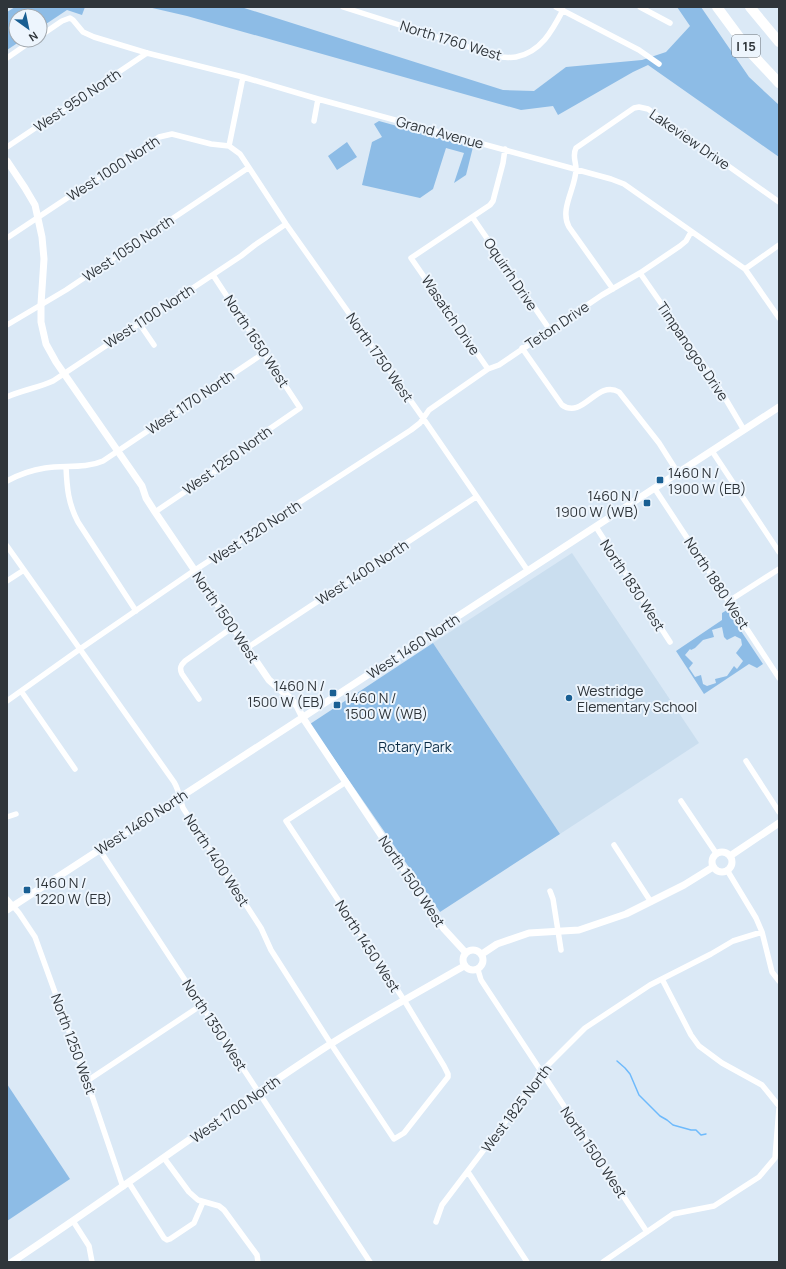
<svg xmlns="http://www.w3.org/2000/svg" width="786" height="1269" font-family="Manrope,sans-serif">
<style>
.built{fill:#cadeef}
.green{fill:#8dbce6;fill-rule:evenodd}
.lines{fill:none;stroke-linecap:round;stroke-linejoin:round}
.stream{stroke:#6ebafc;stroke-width:1.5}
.minor{stroke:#fff;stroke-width:5.5}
.tertiary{stroke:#fff;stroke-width:7}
.motorway{stroke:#fff;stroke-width:10}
.poi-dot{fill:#195f93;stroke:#edf5fd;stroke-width:1.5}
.labels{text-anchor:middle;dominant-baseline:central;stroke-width:4;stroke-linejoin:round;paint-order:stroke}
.shield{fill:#edf5fd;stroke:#686f74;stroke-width:1}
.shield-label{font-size:13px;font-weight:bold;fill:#2f353a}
.street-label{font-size:14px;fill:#2f353a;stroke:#edf5fd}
.poi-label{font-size:14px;fill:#2f353a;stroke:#edf5fd;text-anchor:start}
.park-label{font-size:14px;fill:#0b2c46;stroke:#edf5fd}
</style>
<rect width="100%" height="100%" fill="#dbe9f6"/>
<path class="built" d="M572 553 699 743 560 834 433 643Z"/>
<path class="green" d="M15 7H85L82 15 67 10 40 28V16H16V40H22L7 50V12Z
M148 7H241L503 90 534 91 566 67 642 60 666 52 690 26 677 7H701L749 77 779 105V157L648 65 633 72 558 115 553 106 521 110 187 16Z
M379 121 473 147 466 175 454 183 464 153 446 148 433 189 420 198 362 185 372 142 382 137 374 124Z
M347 142 357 157 337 170 328 156Z
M727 610 763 664 757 668 749 664 704 694 676 651 722 620V613ZM722 627 724 637 727 640 735 636 741 639 742 645 736 653 743 661 737 669 734 666 727 676 715 679 716 683 707 686 703 684 701 675 695 677 689 668 693 663 685 655 690 649 691 650 695 648 703 640 714 637 712 630Z
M433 643 560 834 440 912 310 724Z
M7 1084 70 1179 7 1221Z"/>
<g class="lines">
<path class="stream" d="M617 1061 625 1068 630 1074 639 1095 660 1116 667 1120 673 1125 691 1130H696L701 1135 706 1134"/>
<path class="minor" d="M343 7 500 57C505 57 511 58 516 57 541 52 552 31 563 10
M556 7 639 50 659 64
M640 7 670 23
M40 36 62 21 70 18 73 20 83 32 94 37 147 53 243 77 318 99 611 179 624 184 745 269 779 318
M7 58 33 40
M314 121 318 99
M229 146 240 154 286 224 423 418 528 571
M229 146 243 77
M7 147 147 53
M473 218 550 330
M7 238 159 137 172 134 211 144 229 146
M745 269 779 245
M640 273 715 381 744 430
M613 289 569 227C559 209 576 188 576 169 576 161 572 156 576 148L634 108 639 107 648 109 779 202
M139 323 154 345
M7 325 66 290 248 168
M522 348 562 405C583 420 597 379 619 392L659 443 678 473
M488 369 411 258 490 205 493 201 503 163 505 149
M7 397C22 390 38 388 53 381L241 256 255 245 286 224
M712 451 779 552
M66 467C67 488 68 503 78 522L136 611
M7 481C18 475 32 470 45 468 65 465 85 469 103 461L264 353
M655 489 779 678
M155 512 232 460 252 441 300 408 213 275
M596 527 670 642
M7 546 174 782C179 790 180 800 183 808L261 928 271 950 331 1044 394 1139 404 1133 448 1077V1074L444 1066 404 1000 286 821 346 782
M7 581 24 570
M729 601 779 569
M247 648 476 497
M21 691 75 769
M199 699 182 674C179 668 181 665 185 661L233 627
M7 701 80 649 195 570 411 430 420 423 429 410 488 369 499 365 602 295 640 273 680 246 686 241 691 232
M746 761 779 812
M681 801 716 853
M7 817 16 814
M614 845 651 902
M99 849 370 1262
M727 870 756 918 762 932 772 972 779 981
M550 891 553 899 561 950
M7 899 19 913 35 937 87 1081 123 1187
M478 970 481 980 647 1232
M662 979 691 1035 699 1046 722 1063 762 1085 779 1106
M87 1081 197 1008 203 1007
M164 1158 189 1192 198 1200 219 1206 224 1210 257 1255 258 1262
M468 1172 527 1262
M129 1183 164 1238 167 1240 170 1239 194 1223 203 1202
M73 1221 89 1246 92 1262
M436 1222 442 1205 520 1102 541 1072 585 1028 650 985 711 954 733 941 762 932
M603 1262 673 1214 714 1206 759 1177 775 1158 779 1108"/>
<path class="tertiary" d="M7 161 25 188 35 205 42 237 44 259 41 304V322L46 344 56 362 142 486 146 498 155 512 269 680 290 698 297 706 303 718 429 907 444 929 466 953
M712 862a10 10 0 1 1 20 0a10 10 0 1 1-20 0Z
M730 856 779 823
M7 910 779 407
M463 960a10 10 0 1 1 20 0a10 10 0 1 1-20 0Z
M482 954 497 944 529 933 579 930 626 914 684 885 713 867
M12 1262C119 1191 221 1115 329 1045 373 1017 419 992 464 966"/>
<path class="motorway" d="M717 7 751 53 779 83
M750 7 779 42"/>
</g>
<g class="poi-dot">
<rect x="656" y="476" width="8" height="8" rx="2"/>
<rect x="643" y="499" width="8" height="8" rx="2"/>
<rect x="329" y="689" width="8" height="8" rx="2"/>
<circle cx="569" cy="698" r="4"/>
<rect x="333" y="701" width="8" height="8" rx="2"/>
<rect x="23" y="886" width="8" height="8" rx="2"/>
</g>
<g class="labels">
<rect class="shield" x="732" y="35" width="28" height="22" rx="3"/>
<g class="shield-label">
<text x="746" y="46">I 15</text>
</g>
<g class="street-label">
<text transform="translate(451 40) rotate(17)">North 1760 West</text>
<text transform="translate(77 100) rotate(-34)">West 950 North</text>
<text transform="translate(440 132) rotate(15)">Grand Avenue</text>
<text transform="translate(690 139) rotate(35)">Lakeview Drive</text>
<text transform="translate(113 168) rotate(-33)">West 1000 North</text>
<text transform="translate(128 248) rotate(-34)">West 1050 North</text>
<text transform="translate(511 274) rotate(56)">Oquirrh Drive</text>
<text transform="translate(451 315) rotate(56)">Wasatch Drive</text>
<text transform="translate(149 316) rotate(-33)">West 1100 North</text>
<text transform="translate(557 325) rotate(-34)">Teton Drive</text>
<text transform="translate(257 341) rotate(57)">North 1650 West</text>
<text transform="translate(693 351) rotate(56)">Timpanogos Drive</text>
<text transform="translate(380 357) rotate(55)">North 1750 West</text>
<text transform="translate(190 402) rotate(-34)">West 1170 North</text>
<text transform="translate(227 460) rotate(-36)">West 1250 North</text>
<text transform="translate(255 532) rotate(-33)">West 1320 North</text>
<text transform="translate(362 572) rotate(-33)">West 1400 North</text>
<text transform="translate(717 583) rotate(57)">North 1880 West</text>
<text transform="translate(633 585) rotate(57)">North 1830 West</text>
<text transform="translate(226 617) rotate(56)">North 1500 West</text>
<text transform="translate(413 646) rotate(-33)">West 1460 North</text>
<text transform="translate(141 822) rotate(-33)">West 1460 North</text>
<text transform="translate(217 860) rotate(57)">North 1400 West</text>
<text transform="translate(412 881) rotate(56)">North 1500 West</text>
<text transform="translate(368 946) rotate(57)">North 1450 West</text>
<text transform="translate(215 1025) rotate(57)">North 1350 West</text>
<text transform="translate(74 1044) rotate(70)">North 1250 West</text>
<text transform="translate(516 1108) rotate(-53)">West 1825 North</text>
<text transform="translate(235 1109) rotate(-35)">West 1700 North</text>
<text transform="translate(594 1152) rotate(56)">North 1500 West</text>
</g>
<g class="poi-label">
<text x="668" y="472">1460 N /<tspan x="668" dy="16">1900 W (EB)</tspan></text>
<text x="639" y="495" text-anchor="end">1460 N /<tspan x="639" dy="16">1900 W (WB)</tspan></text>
<text x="325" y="685" text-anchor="end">1460 N /<tspan x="325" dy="16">1500 W (EB)</tspan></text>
<text x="577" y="690">Westridge<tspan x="577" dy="16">Elementary School</tspan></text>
<text x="345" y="697">1460 N /<tspan x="345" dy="16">1500 W (WB)</tspan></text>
<text x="35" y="882">1460 N /<tspan x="35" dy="16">1220 W (EB)</tspan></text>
</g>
<g class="park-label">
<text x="415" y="746">Rotary Park</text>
</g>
</g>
<rect width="786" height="1269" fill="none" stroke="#2f353a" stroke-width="16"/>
<g transform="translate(28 28) rotate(147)"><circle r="19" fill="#edf5fd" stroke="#a1a8af"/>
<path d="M0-3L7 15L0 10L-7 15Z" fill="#195f93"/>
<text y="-6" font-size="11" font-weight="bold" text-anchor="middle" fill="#2f353a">N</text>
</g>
</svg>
